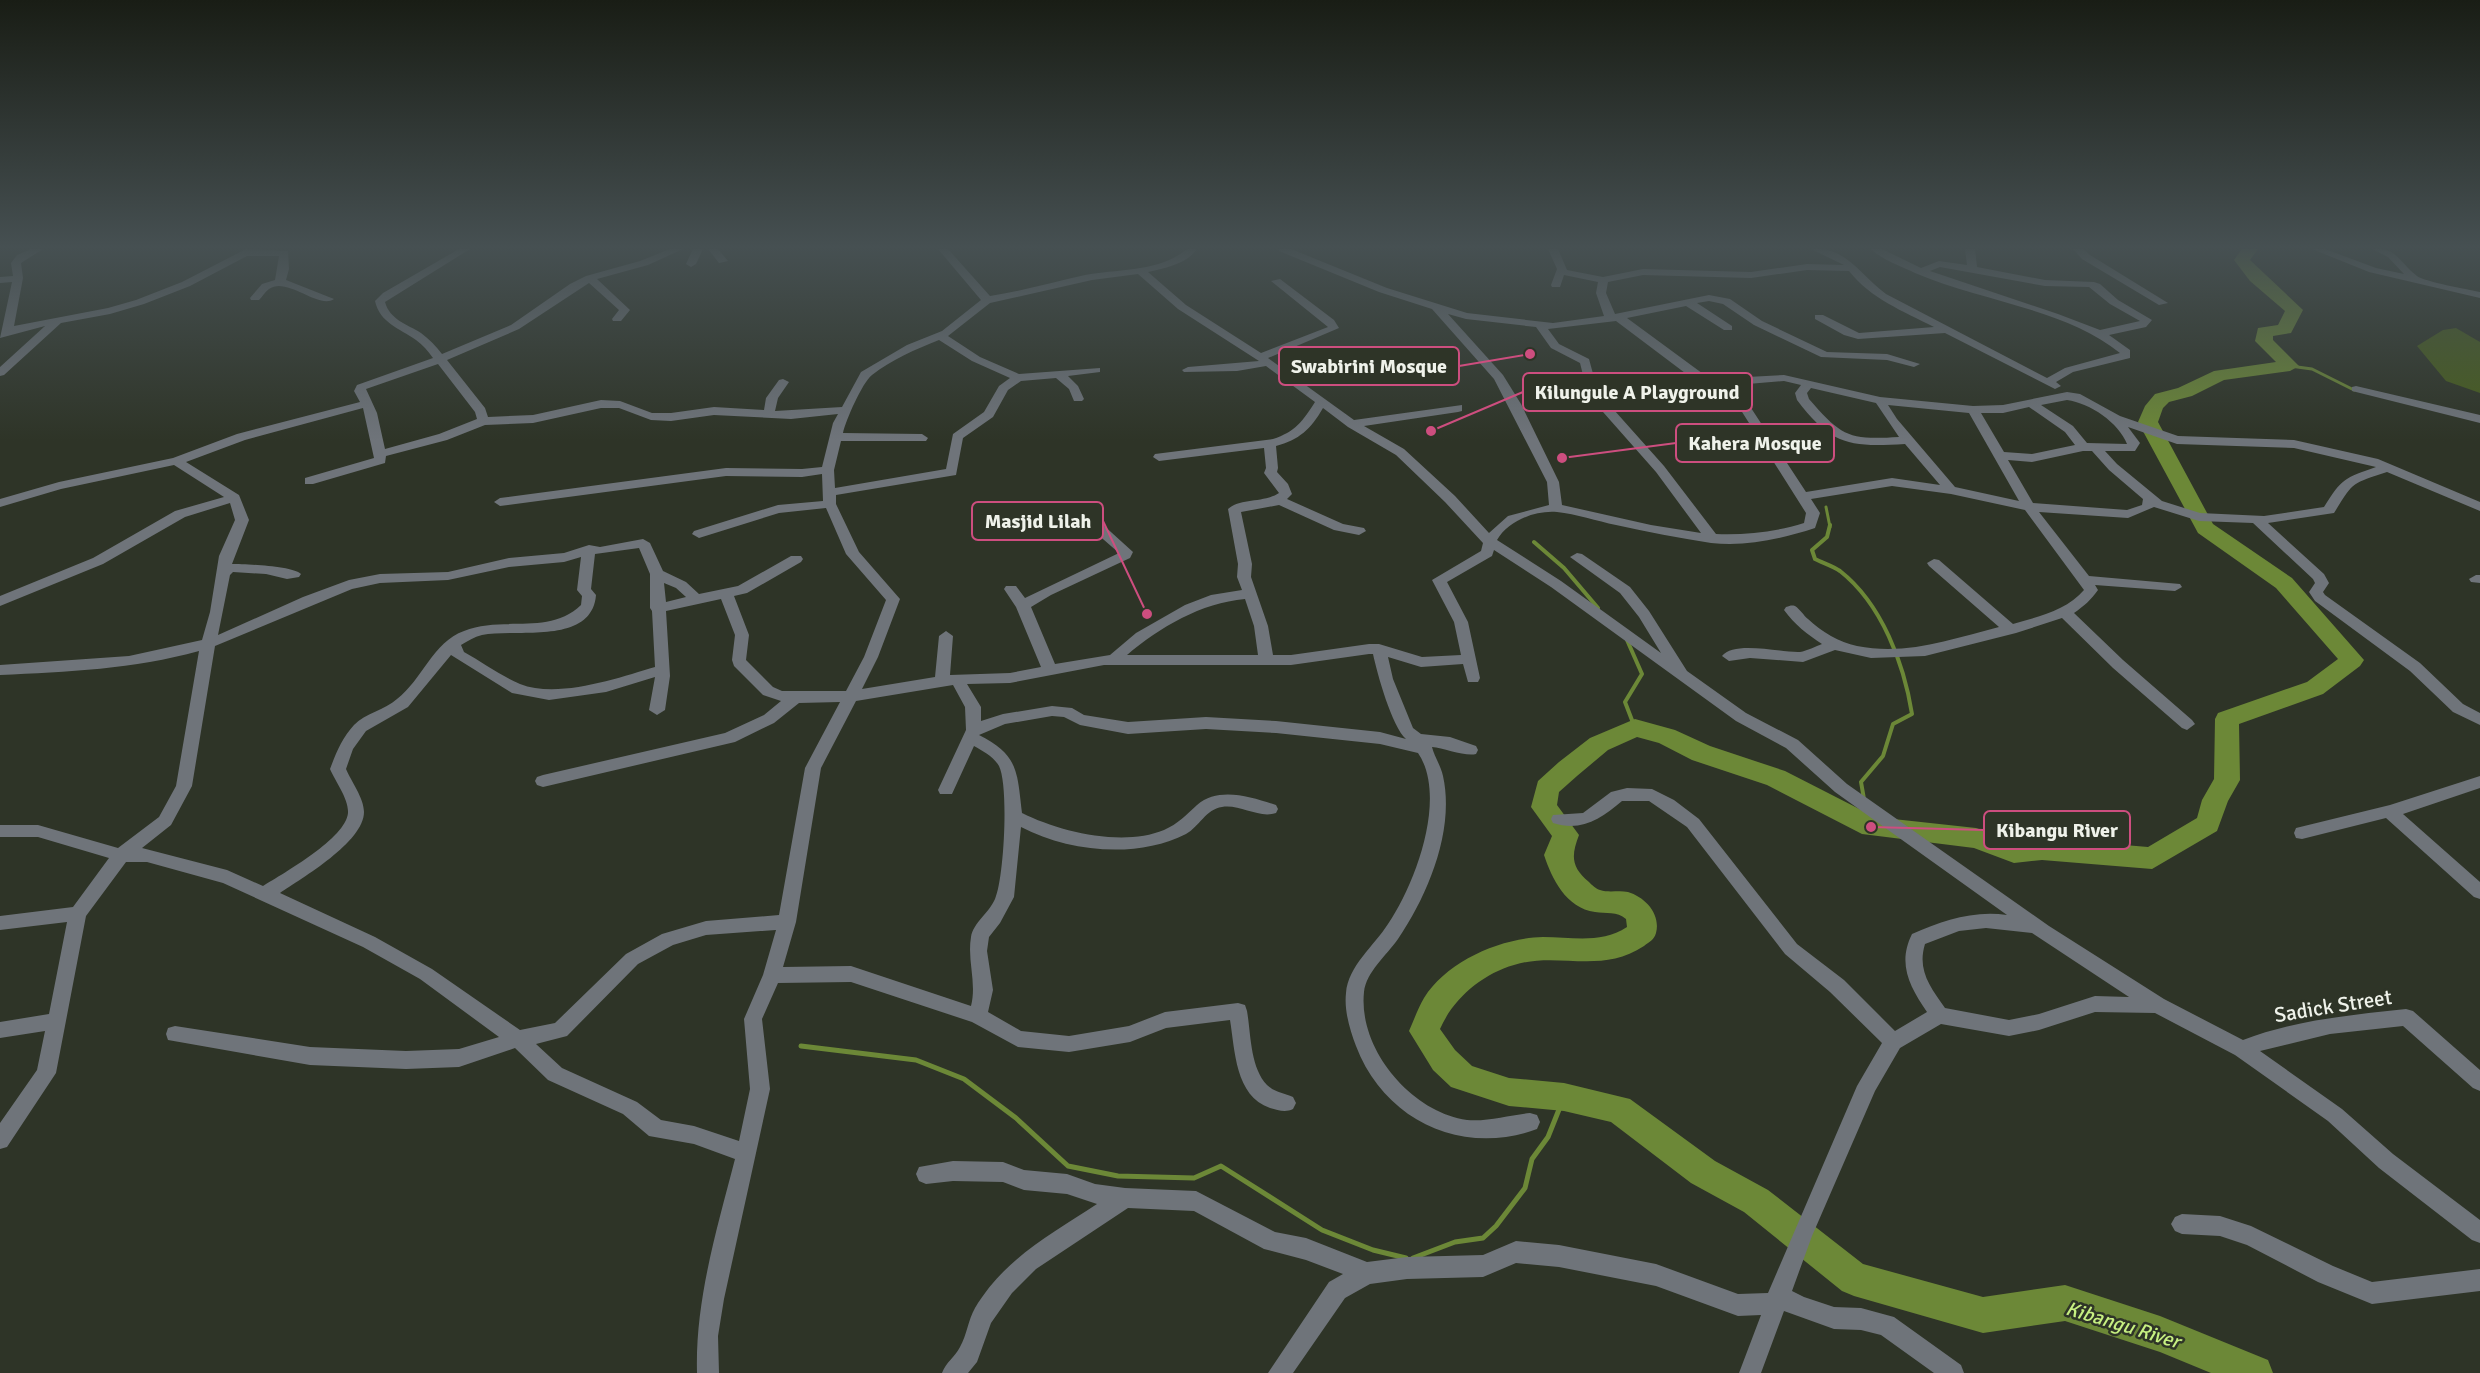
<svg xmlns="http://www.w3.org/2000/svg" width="2480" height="1373" font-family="Signika,sans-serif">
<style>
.green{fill:#485e1c}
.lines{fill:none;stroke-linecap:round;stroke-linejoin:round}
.stream-far2{stroke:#6c8837;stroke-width:3}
.stream-far1{stroke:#6c8837;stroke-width:4}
.stream{stroke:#6c8837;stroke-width:5}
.river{fill:#6c8837;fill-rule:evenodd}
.minor{fill:#6f747a;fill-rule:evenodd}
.labels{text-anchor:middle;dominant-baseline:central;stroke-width:5;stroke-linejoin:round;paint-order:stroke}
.water-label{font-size:20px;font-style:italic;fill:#c7f082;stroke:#2e3427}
.near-street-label{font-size:21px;fill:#eff2ea;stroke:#2e3427}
.leader{fill:none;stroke:#cd4e7f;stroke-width:2}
.callout-dot{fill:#cd4e7f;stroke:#2e3427;stroke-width:2}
.callout{fill:#2e3427;stroke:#cd4e7f;stroke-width:2}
.callout-label{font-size:20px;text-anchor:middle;font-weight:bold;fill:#eff2ea}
</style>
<rect width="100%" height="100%" fill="#2e3427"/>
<path class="green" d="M2456 328 2480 342V393L2446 381 2417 346 2443 330Z"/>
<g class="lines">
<path class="stream-far2" d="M2290 366 2312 369 2354 390
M1826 507 1830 527"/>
<path class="stream-far1" d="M1830 525 1827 537 1812 550 1815 559C1823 563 1833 566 1840 571 1882 604 1904 664 1912 714L1893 724 1883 756 1861 782 1864 799
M1534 542 1564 568 1598 608
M1627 640 1642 674 1625 702 1635 728
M1866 812 1871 827"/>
<path class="stream" d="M801 1046 916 1060 964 1079 1016 1118 1068 1166 1118 1176 1194 1178 1221 1166 1322 1230 1373 1250 1406 1258
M1413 1258 1455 1242 1483 1238 1496 1226 1525 1188 1532 1159 1548 1137 1564 1097"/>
<path class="river" d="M2242 249H2258L2250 260 2303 310 2291 333 2273 336V340L2299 366 2290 371 2224 380 2192 396 2169 402 2163 408 2158 422 2213 524 2292 578 2364 660 2360 666 2323 694 2239 724 2240 780 2228 801 2217 831 2152 869 2042 860 2014 863 1974 848 1862 834 1767 785 1692 760 1659 743 1637 737 1608 750 1577 776 1559 792 1557 805 1579 835C1571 856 1571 867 1589 882 1592 885 1596 889 1600 890 1609 893 1619 890 1628 892 1645 897 1661 914 1656 933 1654 940 1649 942 1644 946 1600 975 1558 951 1514 965 1482 974 1453 999 1440 1029L1455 1050 1472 1066 1509 1078 1564 1083 1630 1099 1715 1161 1768 1190 1863 1264 1983 1297 2065 1285 2160 1316 2268 1360 2273 1373H2211L2160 1352 2065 1321 1983 1333 1854 1296 1842 1291 1744 1212 1691 1183 1611 1122 1564 1111 1509 1106 1451 1087 1433 1070 1409 1031C1414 1020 1418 1008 1424 998 1447 961 1501 938 1543 937 1573 937 1601 944 1627 927L1626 919C1617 911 1606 914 1595 912 1566 908 1552 879 1544 855L1552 836 1531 807 1538 781 1559 762 1590 738 1635 719 1675 730 1710 746 1785 771 1875 817 1976 828 2015 841 2042 838 2148 847 2197 818 2202 800 2214 779 2215 719 2218 713 2307 682 2338 659 2276 588 2198 533 2138 422 2145 406 2155 394 2178 388 2214 371 2276 362 2255 341 2258 328 2278 325 2285 311 2250 281 2234 260Z"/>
<path class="minor" d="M31 249H43L21 263 23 278 14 326 108 308 136 300 182 282 246 249 288 251 289 269 286 280 334 299C319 310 287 276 269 289 265 292 262 297 259 300H251L250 298 262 284 275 280 279 256H247L190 286 144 304 110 314 61 323 4 375 0 376V367L45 326 0 338 12 282 0 283V277L13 276 11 263 17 255Z
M459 249H470L385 302C390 320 407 324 421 333 429 339 436 346 442 354L511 325 570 284 586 276 640 261 670 249H683L648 265 597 279 630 310 621 321H613L612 319 619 310 589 283 519 329 447 360 485 408 488 417 533 415 601 400 620 401 652 413H671L714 407 764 410 766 398 779 380 783 379 789 382 778 398 775 411 842 407 861 372 907 345 942 331 981 300 938 249H948L990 296C1022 291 1053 282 1085 275 1118 269 1160 272 1187 249H1197C1187 264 1165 268 1148 272L1186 305 1261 353 1328 327 1271 281 1280 279 1334 320 1339 328 1268 358 1354 420 1462 405V411L1458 412 1364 426 1404 449 1455 496 1489 533 1508 516 1549 505 1547 482 1494 379 1432 309 1379 292 1279 251 1278 249H1291L1387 288 1467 313 1553 323 1604 316 1596 293 1598 282 1564 275 1560 287H1552L1551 285 1557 269 1548 249H1558L1567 270 1603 277 1643 269 1751 272 1807 264 1844 265 1811 249C1845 245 1861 276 1886 294L2047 378 2065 368 2120 353C2066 309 1980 301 1915 273 1901 266 1882 260 1871 249H1882L1921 268 1939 261 1967 265 1965 249H1975L1977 267 2045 280 2094 282 2100 284 2118 300 2152 320 2146 327 2109 335 2130 350V358L2073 372 2056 382 2061 386 2055 389 1945 333 1858 339 1844 335 1815 319V315H1823L1859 333 1934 327C1903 311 1871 299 1849 271L1807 270 1751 278 1643 275 1608 282 1606 293 1615 314 1709 295 1730 299 1762 321 1827 352 1887 354 1920 364 1914 367 1887 360 1821 357 1754 325 1723 304 1709 301 1697 303 1732 326V330H1724L1686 306 1627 318 1710 379 1784 375 1880 397 1973 406 2003 405 2067 392 2080 394 2120 416 2178 436 2294 440 2378 459 2480 502V511L2387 472C2351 484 2354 481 2334 513L2268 523 2324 574 2329 583 2323 592 2325 595 2420 663 2463 704 2480 713V725L2453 712 2410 671 2315 601 2309 592 2315 583 2313 579 2253 523 2199 521 2154 507 2128 518 2039 512 2089 576 2180 584 2182 587 2175 591 2095 585 2098 590C2091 600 2084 606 2074 613L2123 660 2192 720 2195 724 2187 730 2182 728 2113 668 2062 618 2016 633 1925 656 1871 658 1835 650 1803 662 1750 658 1729 661 1722 656C1734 640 1782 653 1800 652 1807 651 1816 646 1822 644 1808 635 1794 624 1784 610L1786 607C1790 606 1791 605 1795 606 1800 609 1804 616 1808 619 1822 632 1839 642 1857 646 1906 656 1952 639 1999 627L1929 566 1927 563 1934 559 1939 560 2013 624C2038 617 2067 610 2084 590L2025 510 1951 494 1892 486 1811 499 1820 513 1815 528C1781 539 1746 547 1711 543 1679 538 1647 532 1616 525 1597 521 1576 514 1557 512 1535 510 1508 521 1497 540L1561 581 1661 653 1639 617 1620 593 1570 557 1577 553 1582 554 1630 587 1649 611 1687 671 1746 713 1798 740 1847 784 2049 926 2164 999 2243 1040C2295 1020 2351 1015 2406 1009L2413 1011 2480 1070V1091L2473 1088 2403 1026 2330 1034 2260 1051 2342 1109 2393 1154 2480 1220V1243L2472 1240 2379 1168 2328 1121 2235 1055 2155 1013 2095 1012 2039 1030 2009 1036 1941 1024 1900 1048 1875 1091 1812 1236 1792 1291 1804 1297 1834 1307 1861 1308 1894 1317 1961 1365 1964 1373H1934L1881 1335 1861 1330 1834 1329 1784 1311 1761 1373H1739L1761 1315 1738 1316 1656 1286 1559 1267 1516 1263 1483 1277 1407 1279 1370 1284 1345 1298 1293 1373H1268L1329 1282 1343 1274 1306 1260 1264 1249 1194 1211 1128 1208 1036 1269 1012 1293 991 1323 977 1362 968 1373H942C946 1362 955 1357 960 1347 967 1335 968 1320 975 1308 1005 1258 1050 1235 1097 1204L1067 1194 1024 1190 1003 1182 953 1181 926 1184 919 1181 916 1174 919 1167 953 1161 1003 1162 1024 1170 1067 1174 1095 1184 1125 1188 1196 1191 1275 1232 1306 1238 1367 1262 1407 1257 1483 1255 1516 1241 1559 1245 1656 1264 1738 1294 1768 1293 1857 1086 1882 1043 1830 992 1785 954 1687 827 1649 801H1622C1601 819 1581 832 1553 823L1551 819 1553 815 1583 813 1611 792 1627 788 1652 789 1674 800 1699 819 1797 944 1844 980 1895 1031 1927 1012C1910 987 1897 964 1912 934 1942 921 1973 910 2007 915L1835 792 1786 748 1736 721 1551 587 1494 550 1492 556 1447 582 1468 622 1480 678 1478 682H1468L1463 664 1421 667 1388 657 1393 679 1413 728 1421 734 1450 737 1476 746 1478 750 1476 754C1466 757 1444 748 1432 747 1434 756 1441 766 1443 776 1455 830 1428 895 1398 939 1387 955 1366 972 1364 992 1358 1049 1411 1112 1467 1120 1487 1122 1510 1115 1530 1113L1537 1115 1540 1122 1537 1129C1462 1157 1384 1120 1356 1046 1350 1030 1344 1011 1346 993 1348 966 1374 946 1388 924 1415 885 1448 797 1418 753L1380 744 1276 733 1206 729 1128 734 1080 725 1064 717 1052 716 1005 724 979 735C1019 755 1017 772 1022 813 1060 832 1123 847 1164 830 1178 824 1186 815 1197 805 1219 786 1251 797 1276 805L1278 809 1276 813C1259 819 1240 804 1222 807 1206 809 1199 827 1186 834 1137 859 1069 852 1021 827L1014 897 1000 923 989 937 987 951 993 990 988 1012 1021 1031 1069 1036 1129 1026 1165 1012 1238 1003 1245 1005 1247 1011C1251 1034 1250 1067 1267 1085 1274 1092 1284 1093 1293 1097L1296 1103 1293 1109C1285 1113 1278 1110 1270 1108 1235 1096 1235 1050 1230 1020L1166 1028 1130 1042 1069 1052 1018 1047 972 1022 851 982 778 983 762 1019 770 1089 724 1299 718 1336 719 1373H697C695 1300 717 1229 735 1159L694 1144 649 1136 623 1114 548 1080 515 1048 459 1067 406 1069 310 1065 168 1040 166 1034 168 1028 175 1026 310 1047 406 1051 459 1049 499 1037 420 979 363 947 223 883 147 862H126L86 916 56 1073 7 1147 0 1149V1123L37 1070 45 1031 0 1038V1022L49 1014 67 922 0 930V916L73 907 109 858 38 837H0V825H38L118 848 159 817 176 786 199 651C134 669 67 672 0 675V665L129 656 202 640 210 612 219 556 235 520 230 503 185 517 103 564 0 606V596L93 558 175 511 224 497 174 465 61 489 0 507V499L59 482 173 458 237 434 360 402 354 391 357 385 433 358C428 351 423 345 416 340 399 328 380 323 375 301L383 293ZM1940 267 2045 286 2089 287 2110 304 2140 321 2100 330 2058 314 1930 271ZM1138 274 1178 309 1259 361 1188 367 1182 370 1184 372 1237 371 1266 366 1315 402C1303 421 1295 432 1273 439L1155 454 1153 457 1159 461 1264 448 1266 468 1264 473 1279 493C1264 503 1240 498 1228 509L1238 564 1237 577 1242 590 1211 595 1185 605 1136 633 1110 655 1055 664 1031 607 1051 595 1130 558 1133 552 1090 513H1080L1078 516 1080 519 1119 553 1025 598 1016 586H1006L1004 589 1016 607 1041 667 1010 673 950 675 953 636 946 631 939 636 935 677 862 689 878 657 900 599 859 552 836 504V495L956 475 963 438 993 417 1008 390 1021 381 1056 378 1069 389 1074 401H1082L1084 399 1078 386 1068 376 1100 372V368L1019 374 980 357 948 336 990 303 1092 280ZM1448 314 1466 319 1536 327 1551 348 1580 363 1588 395 1656 472 1701 533 1651 525 1562 505 1559 482 1521 404 1503 375ZM1616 321 1697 382 1709 386 1725 385 1806 513 1804 523C1775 532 1747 535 1716 534L1664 466 1598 392 1589 359 1559 344 1548 329ZM939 340 972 361 1010 378 999 386 984 412 953 434 946 469 835 488 834 470 841 441H926L928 438 922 434 843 433C846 420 862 383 872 375 891 360 916 349 939 340ZM438 364 475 412 477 419 439 434 385 449 377 413 366 389ZM1784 381 1801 385 1795 393 1797 400C1832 446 1850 447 1905 444L1940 485 1892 478 1806 492 1736 385ZM1811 388 1876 403 1899 437C1849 440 1842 437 1809 399L1807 393ZM2067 400C2090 403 2119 423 2127 444L2087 443 2073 426 2041 405ZM1888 405 1969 413 2019 501 1955 487 1897 419ZM2029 407 2065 432 2075 445 2032 454 2004 452 1981 413H2003ZM363 408 374 458 305 478V484H313L385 463 386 456 447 440 485 425 533 423 601 408H619L651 420 671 421 714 415 791 419 838 414 833 423 822 467 802 469 726 468 500 498 494 502 500 506 726 476 802 477 822 474 823 501 778 505 694 531 692 534 699 538 779 513 826 508 846 554 886 600 864 657 846 691H782L773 687 746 660 749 635 734 596 747 593 801 562 803 559 801 556H791L738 586 699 594 686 582 663 571 650 543 643 539 600 547 589 545 564 553 509 558 448 572 380 574 349 580 303 597 218 635 230 575 233 572 266 574 287 579 299 577 301 574C293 566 245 564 232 564L249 520 239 495 186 462 245 440ZM1323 408 1348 427 1396 455 1445 502 1483 543 1481 551 1432 580 1454 622 1461 655 1422 657 1379 644H1369L1291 655H1273L1268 626 1251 577 1252 564 1241 512 1279 505 1334 530 1359 535 1366 531 1364 528 1343 524 1287 499 1292 494 1288 484 1277 472 1278 468 1276 446C1299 440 1311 429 1323 408ZM2128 427 2177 444 2294 448 2376 467C2345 478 2342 478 2324 507L2264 516 2200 513 2162 501 2117 464 2105 451H2135L2140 443ZM2083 451H2092L2109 470 2143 499 2142 505 2127 510 2033 503 2008 460 2032 462ZM639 548 650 574V608L652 611 655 667C618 678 558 699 520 684 501 676 482 662 464 652L461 645C468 641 474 637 482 635 515 628 592 646 596 595L591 589 595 554ZM581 557 577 590 582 596 581 605C549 636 503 615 464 631 433 642 422 680 397 699 385 710 365 713 354 725 342 738 336 753 330 769 335 781 349 799 348 813 346 838 284 873 263 886L227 870 142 848 171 825 192 786 215 646 352 589 380 583 448 580 509 567 564 562ZM664 583 676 588 686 597 666 602ZM721 599 735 635 732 660 734 666 763 695 781 701 764 715 725 733 543 775 537 777 535 781 537 785 543 787 735 742 774 723 799 703 840 702 805 768 779 915 706 921 662 934 626 954 555 1023 520 1030 432 969 375 937 280 893C302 878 364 842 364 812 364 798 351 781 346 769L353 749 366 731 408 707 451 655 512 693 549 700 606 692 655 677 649 710 657 715 665 710 670 676 666 611ZM1245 599 1254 626 1258 655H1127C1160 627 1201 603 1245 599ZM1369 654H1373C1377 673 1392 727 1406 739L1380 732 1276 721 1206 717 1128 722 1084 715 1072 708 1052 706 1003 714 981 721V707L967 684 1010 683 1104 665H1291ZM953 685 965 707 966 730 938 790 940 794H952L974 746C983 751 994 757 999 766 1009 786 1004 879 995 899 989 913 973 923 971 937 967 961 977 982 971 1006L851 966 783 967 796 922 821 768 856 701ZM1986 928 2032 933 2129 997 2095 996 2039 1014 2009 1020 1945 1008C1930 987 1917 970 1925 944L1959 931ZM776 930 763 975 744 1019 750 1089 739 1141 694 1126 661 1120 637 1102 562 1068 536 1044 567 1036 638 964 673 945 706 935Z
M693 249H703L696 264 691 267 686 264Z
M708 249H718L728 261 719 263Z
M2073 249H2083L2090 255 2168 303 2159 305 2082 259Z
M2312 249H2325L2376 268 2404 274 2388 257 2372 249C2396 246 2400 263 2417 276 2425 282 2467 289 2480 292V298L2369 272Z
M2356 386 2480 415V423L2352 391V387Z
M2476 575H2480V583L2471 582 2469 579Z
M2480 776V788L2403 814 2480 882V899L2474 897 2386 818 2302 839 2296 838 2294 833 2296 828 2390 805Z
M2182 1214 2220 1216 2251 1226 2333 1266 2372 1282 2480 1269V1291L2372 1304 2318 1282 2247 1245 2220 1236 2182 1234 2175 1231 2171 1224 2175 1217Z"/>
</g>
<linearGradient id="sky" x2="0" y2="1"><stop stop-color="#191d15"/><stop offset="0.56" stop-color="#465052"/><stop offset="1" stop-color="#465052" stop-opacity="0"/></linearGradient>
<rect width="2480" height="441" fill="url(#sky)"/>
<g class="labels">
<g class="water-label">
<text transform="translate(2123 1325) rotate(17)">Kibangu River</text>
</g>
<g class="near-street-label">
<text transform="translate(2333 1006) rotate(-9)">Sadick Street</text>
</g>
</g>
<path class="leader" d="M1530 354L1459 366M1431 431L1523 392M1562 458L1676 443M1147 614L1103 521M1871 827L1984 830"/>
<g class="callout-dot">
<circle cx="1530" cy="354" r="6"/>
<circle cx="1431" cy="431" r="6"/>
<circle cx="1562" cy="458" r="6"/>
<circle cx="1147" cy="614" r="6"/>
<circle cx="1871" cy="827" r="6"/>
</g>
<g class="callout">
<rect x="1279" y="347" width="180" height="38" rx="6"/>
<rect x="1523" y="373" width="229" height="38" rx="6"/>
<rect x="1676" y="424" width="158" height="38" rx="6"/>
<rect x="972" y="502" width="131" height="38" rx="6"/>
<rect x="1984" y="811" width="146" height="38" rx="6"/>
</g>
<g class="callout-label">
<text x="1369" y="373">Swabirini Mosque</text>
<text x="1637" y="399">Kilungule A Playground</text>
<text x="1755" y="450">Kahera Mosque</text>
<text x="1038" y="528">Masjid Lilah</text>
<text x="2057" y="837">Kibangu River</text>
</g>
</svg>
